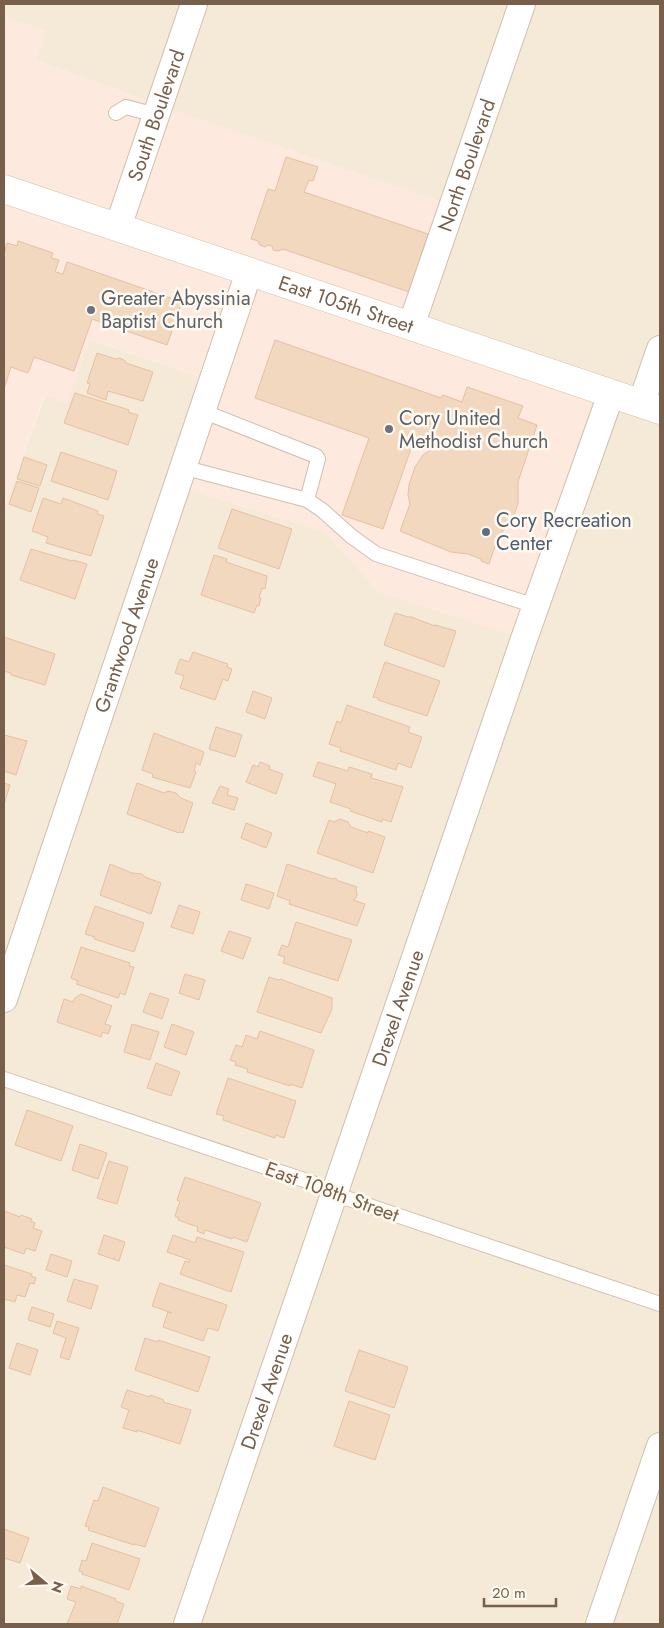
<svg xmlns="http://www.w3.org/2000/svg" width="664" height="1628" font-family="Jost,sans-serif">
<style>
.residential{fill:#f5e9d7}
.commercial{fill:#fde9dd}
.building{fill:#f3d8c0;stroke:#e6c0a0}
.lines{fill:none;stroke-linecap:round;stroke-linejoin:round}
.service-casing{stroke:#cfbfad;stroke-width:16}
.minor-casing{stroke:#cfbfad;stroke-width:28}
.secondary-casing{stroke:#d2c0ab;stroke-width:29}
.service{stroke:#fff;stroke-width:14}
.minor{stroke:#fff;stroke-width:26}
.secondary{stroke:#fff;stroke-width:28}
.worship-dot{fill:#6b7280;stroke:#fffaf0;stroke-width:2}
.service-dot{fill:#5c6f8a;stroke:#fffaf0;stroke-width:2}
.labels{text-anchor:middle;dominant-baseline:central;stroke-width:5;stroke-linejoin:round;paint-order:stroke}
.street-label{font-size:20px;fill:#785f4b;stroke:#fffaf0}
.worship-label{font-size:20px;fill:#5b616d;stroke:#fffaf0;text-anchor:start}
.service-label{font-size:20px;fill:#4e5e75;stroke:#fffaf0;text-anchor:start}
</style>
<rect width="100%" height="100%" fill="#fdf7e9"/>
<path class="residential" d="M4 4H660V1624H4V506H5L45 396 67 403 89 340 212 381 176 486 325 532 380 593 411 326 159 105 36 60 46 31 4 17Z"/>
<path class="commercial" d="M4 17 46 31 36 60 159 105 453 205 411 326 611 394 524 639 380 593 324 532 176 486 212 381 90 340 67 403 44 396 5 507 4 506Z"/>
<path class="building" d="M286 157 318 167 313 181 309 180 304 192 428 234 409 292 283 249 278 251 273 250 272 246 268 245 265 247 260 245 258 241 251 239 268 189 275 191Z
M18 241 53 253 51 258 59 260 55 272 63 274 67 262 182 302 167 345 92 319 74 371 34 357 28 373 11 367 4 389V254L7 243 17 246Z
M275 340 441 398 443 395 462 402 467 387 523 406 518 418 537 425 518 482V504L512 520 498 537 489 564 481 561V559L468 554 451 552 400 531 410 504 408 495 409 485 415 467 423 455 430 450 431 446 414 440 383 529 342 515 369 438 255 398Z
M97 353 116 359 119 358 124 360 126 363 153 372 143 401 108 391 106 400 87 393 90 384 87 383Z
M75 393 129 410 128 412 138 415 128 445 64 423Z
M61 452 117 471 108 500 51 481Z
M24 457 47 465 40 486 17 479Z
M17 481 39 488 31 512 9 504Z
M43 498 61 504 63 498 98 511 97 514 104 516 91 556 46 543 48 537 32 531Z
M232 509 292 529 279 569 218 548Z
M31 549 72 561 73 560 87 564 75 599 20 580Z
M214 555 227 559 226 562 267 576 265 589 262 588 259 598H261L259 606 257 605 254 613 201 595Z
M395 613 408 617H411L435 626V625L456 631 444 667 384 645Z
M4 637 55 654 45 685 11 675V673L4 671Z
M193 652 228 664 227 667 232 669 228 681 223 679 215 700 180 688 184 676 175 673 180 659 189 662Z
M385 662 440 681 427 716 378 700V698L373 697Z
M253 691 272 698 265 719 246 712Z
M347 705 410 727 408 732 422 737 411 768 398 763 396 770 340 751 341 748 329 744 337 721 341 723Z
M216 727 242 735 235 757 209 749Z
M154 733 204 752 200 765 196 763 194 771 196 772 190 788 152 777 153 774 142 770Z
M4 735 27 741 16 775 4 771Z
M260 762 270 766 269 769 283 774 276 794 246 782 253 765 258 767Z
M318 762 348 771 349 767 372 774 371 778 403 787 391 822 382 819V822L350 811 351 809 330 802 336 784 313 776Z
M4 783 10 785 4 804Z
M137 783 164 793 168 791 176 793 181 798 193 803 183 833 180 832 179 833 127 814Z
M220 786 229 789 227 795 238 798 234 810 212 803Z
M340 819 348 822 351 827 368 833V831L385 837 373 873 317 853 329 820 334 822Z
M246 823 272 833 266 848 241 838Z
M110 864 132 873 142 874 145 877 161 883 151 914 100 895Z
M287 864 332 879 335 878 339 881 357 887 356 890 357 894 356 898 353 900 365 904 357 926 289 904 290 901 277 896Z
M246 884 274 893 269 909 241 900Z
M179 905 200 912 193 934 171 927Z
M95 906 144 923 134 952 94 939 95 937 85 934Z
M296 922 352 940 338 981 283 963 285 957 278 955 282 945 288 947Z
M229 931 251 938 243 959 221 951Z
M81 947 130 963 129 966 134 967 125 995 120 993 118 998 76 984 78 981 71 978Z
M185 974 205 980 199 1000 179 993Z
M269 977 279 980 280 979 332 998V1009L321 1033 257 1012Z
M150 993 169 999 162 1019 143 1012Z
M81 994 112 1006 105 1024 111 1026 108 1034 103 1032 101 1037 57 1022 64 999 73 1002 75 998Z
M132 1024 159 1032 150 1060 124 1052Z
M172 1024 194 1032 186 1055 164 1047Z
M260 1031 314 1050 302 1088 290 1084V1086L247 1072 248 1069 235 1065 236 1062 230 1060 236 1045 242 1047 246 1035 257 1039Z
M156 1063 180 1072 171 1096 147 1088Z
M228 1078 296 1101 284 1138 276 1135 275 1138 223 1120 224 1116 216 1114Z
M27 1110 73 1126 61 1161 15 1145Z
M80 1144 107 1153 98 1179 72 1170Z
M109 1161 128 1167 117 1204 97 1198Z
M185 1177 261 1203 247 1242 233 1237 232 1239 205 1230 204 1234 197 1231 198 1227 178 1220 179 1218 175 1216 180 1201 177 1200Z
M4 1211 20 1217 21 1215 32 1219 31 1221 35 1223 33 1228 42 1231 35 1251 26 1248 24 1254 4 1247Z
M104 1235 125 1242 119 1261 98 1254Z
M173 1235 195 1243 197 1237 244 1252 231 1292 180 1274 185 1261 189 1262 190 1260 167 1252Z
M51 1254 72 1261 67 1277 46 1270Z
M4 1265 32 1274 31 1276 36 1278 34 1284 30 1283 25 1297 17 1295 15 1302 4 1299Z
M74 1279 98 1286 91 1309 67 1301Z
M160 1283 227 1305 218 1331 208 1328 203 1341 163 1327 168 1312 172 1313 152 1306Z
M32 1307 54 1314 50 1327 28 1320Z
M57 1321 79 1328 69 1360 60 1357 66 1338 53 1333Z
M145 1338 158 1342V1340L210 1357 198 1392 135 1370Z
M17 1343 38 1350 30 1375 9 1368Z
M359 1350 408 1367 394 1408 345 1391Z
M127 1390 150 1397V1395L164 1400 163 1402 191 1410 180 1444 137 1430V1432L123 1428 129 1410 121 1407Z
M349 1401 390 1415 375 1460 334 1446Z
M103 1487 159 1508 145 1547 135 1544 134 1545 88 1530 89 1527 85 1526 94 1500 98 1501Z
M4 1529 29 1538 20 1563 4 1558Z
M92 1543 140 1559 129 1590 82 1574V1572L79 1571 82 1560 86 1561Z
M71 1586 81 1589V1586L116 1599 115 1601 124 1604 117 1624H67L76 1602 67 1599Z"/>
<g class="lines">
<defs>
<path id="service" d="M116 113 126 107 156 115
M202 411 316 456 318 459 307 500
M182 467 307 500 322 510 351 536 376 554 535 606
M4 1079 313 1183 334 1194 660 1304"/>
<g id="minor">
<path id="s1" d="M118 227 194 4"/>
<path id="s2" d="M411 326 522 4"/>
<path d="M641 404 660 349"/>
<path id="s3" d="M4 999 249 272"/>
<path id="s4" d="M187 1624 524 639 611 394"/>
<path d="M599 1624 660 1446"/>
</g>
<g id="secondary">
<path id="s5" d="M4 189 660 410"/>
</g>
</defs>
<use href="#service" class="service-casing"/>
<use href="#minor" class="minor-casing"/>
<use href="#secondary" class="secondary-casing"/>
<use href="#service" class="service"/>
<use href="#minor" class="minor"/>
<use href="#secondary" class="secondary"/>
</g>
<g class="worship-dot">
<circle cx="91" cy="310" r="5"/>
<circle cx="389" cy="429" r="5"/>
</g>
<circle class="service-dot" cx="486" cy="532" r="5"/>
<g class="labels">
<g class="street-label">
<text stroke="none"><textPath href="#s1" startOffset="118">South Boulevard</textPath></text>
<text stroke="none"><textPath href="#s2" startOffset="170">North Boulevard</textPath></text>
<text stroke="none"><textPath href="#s5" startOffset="361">East 105th Street</textPath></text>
<text stroke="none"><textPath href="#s3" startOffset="384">Grantwood Avenue</textPath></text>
<text stroke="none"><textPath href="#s4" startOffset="651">Drexel Avenue</textPath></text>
<text transform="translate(332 1192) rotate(20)">East 108th Street</text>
<text stroke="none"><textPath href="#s4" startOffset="246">Drexel Avenue</textPath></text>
</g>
<g class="worship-label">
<text x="101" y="298">Greater Abyssinia<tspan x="101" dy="23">Baptist Church</tspan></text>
<text x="399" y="418">Cory United<tspan x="399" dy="23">Methodist Church</tspan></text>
</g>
<g class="service-label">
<text x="496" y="520">Cory Recreation<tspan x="496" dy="23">Center</tspan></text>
</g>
</g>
<rect width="664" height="1628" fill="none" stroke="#785f4b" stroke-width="10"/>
<g transform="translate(45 1583) rotate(109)" stroke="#fffaf0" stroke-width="4" paint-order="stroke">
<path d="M0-4L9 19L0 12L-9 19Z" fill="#785f4b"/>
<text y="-8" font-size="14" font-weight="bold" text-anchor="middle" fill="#785f4b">N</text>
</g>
<path d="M484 1598v8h72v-8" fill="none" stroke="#785f4b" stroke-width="2.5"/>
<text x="492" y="1598" font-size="15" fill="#785f4b" stroke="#fffaf0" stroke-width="4" paint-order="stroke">20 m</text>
</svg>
